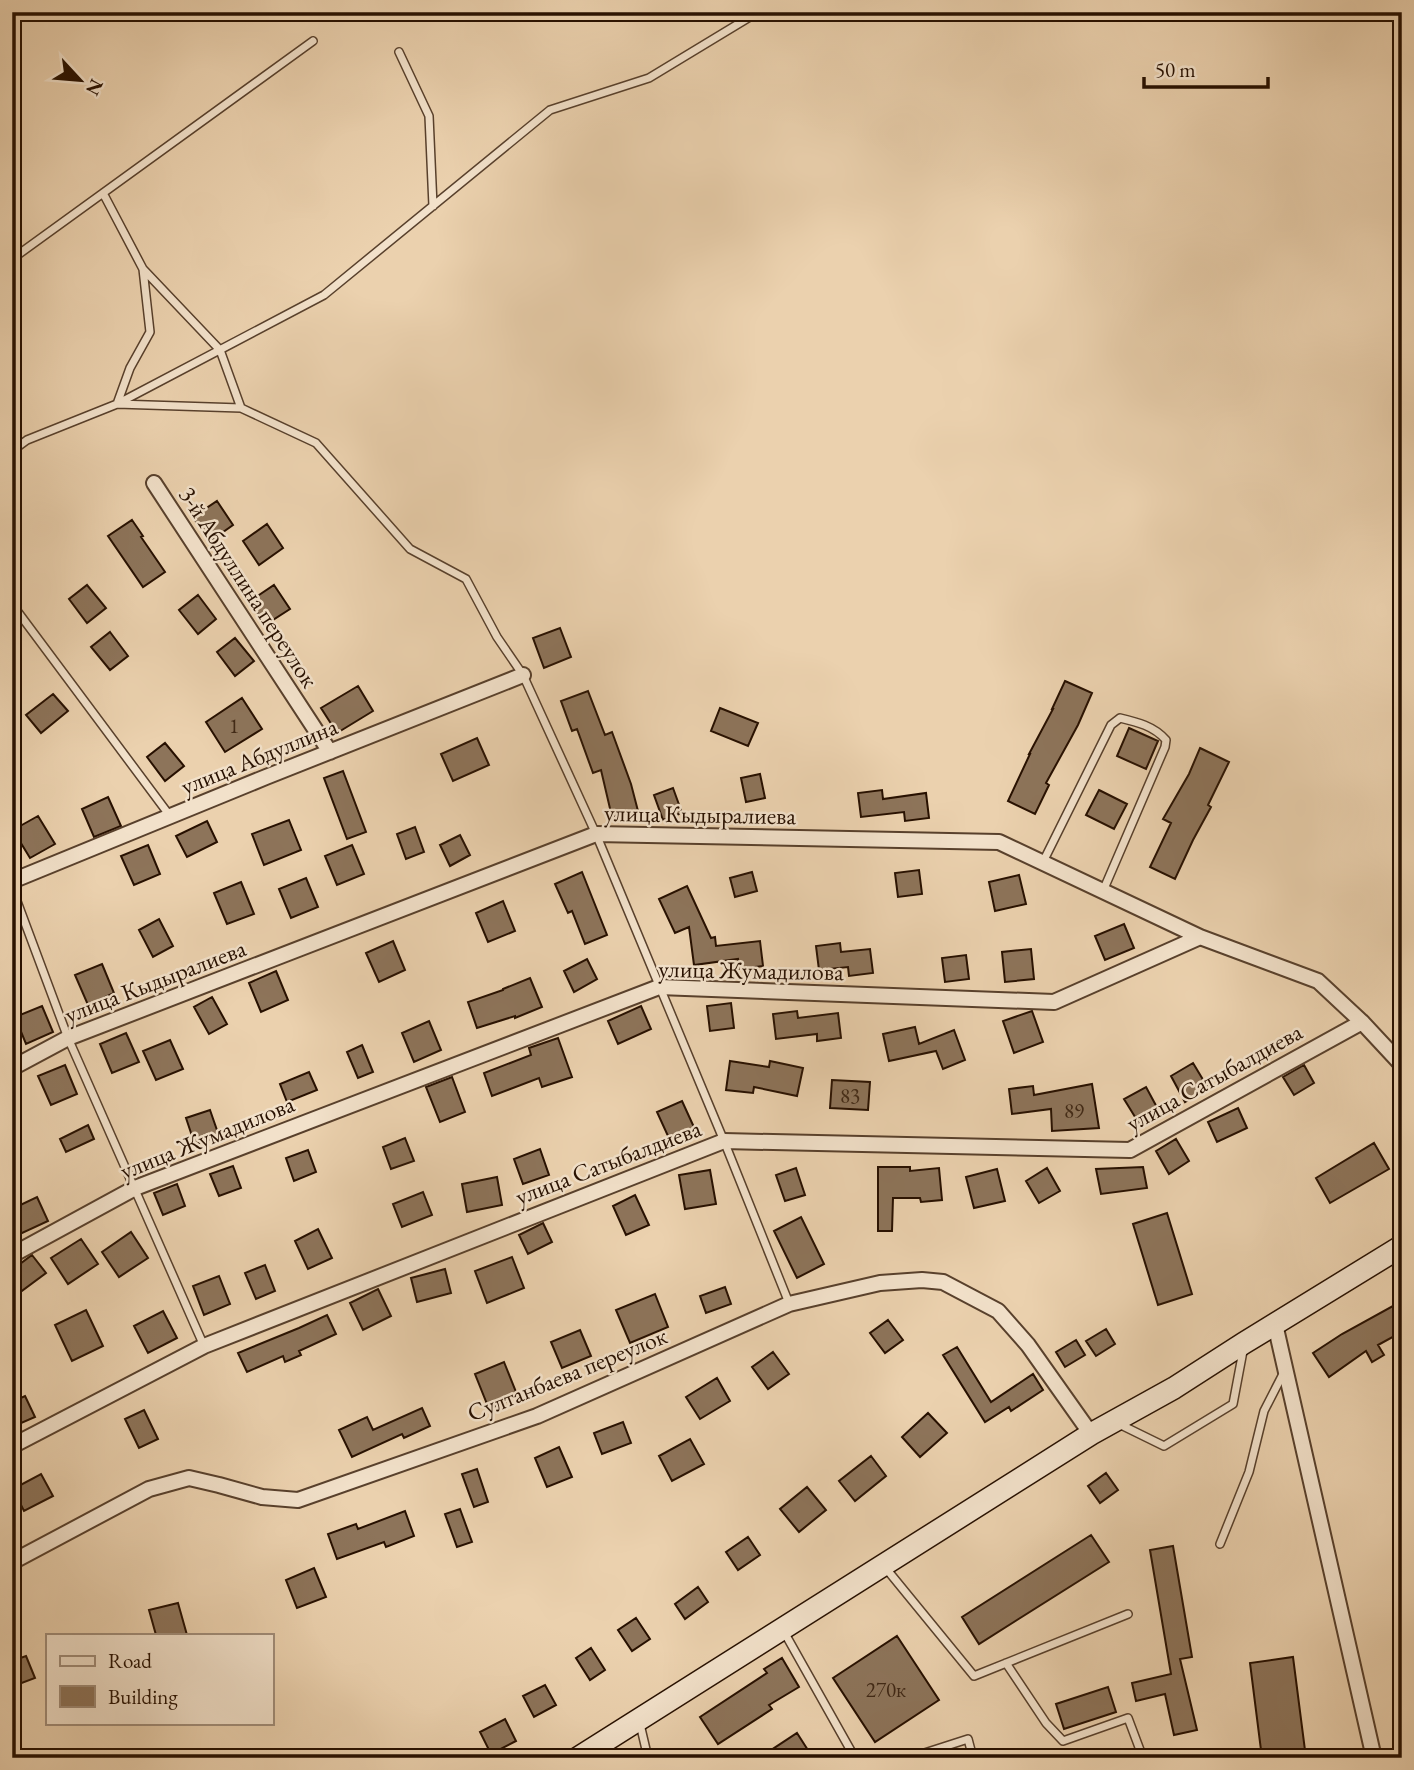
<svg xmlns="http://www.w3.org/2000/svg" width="1414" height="1770" font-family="'EB Garamond',serif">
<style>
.building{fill:#8d745a;stroke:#271000;stroke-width:2}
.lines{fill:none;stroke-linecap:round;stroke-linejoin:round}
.service-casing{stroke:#58402c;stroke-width:10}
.minor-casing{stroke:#58402c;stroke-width:18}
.secondary-casing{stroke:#271000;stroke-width:24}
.service{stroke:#f2e1ca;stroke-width:7}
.minor{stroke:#f2e1ca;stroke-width:14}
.secondary{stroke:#f2e1ca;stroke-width:21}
.labels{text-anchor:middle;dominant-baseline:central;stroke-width:5;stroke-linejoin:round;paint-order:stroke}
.number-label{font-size:21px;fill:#402916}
.street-label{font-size:24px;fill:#271000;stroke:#f2e1ca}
</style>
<rect width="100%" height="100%" fill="#ebd1ae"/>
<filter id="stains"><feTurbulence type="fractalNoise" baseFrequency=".00286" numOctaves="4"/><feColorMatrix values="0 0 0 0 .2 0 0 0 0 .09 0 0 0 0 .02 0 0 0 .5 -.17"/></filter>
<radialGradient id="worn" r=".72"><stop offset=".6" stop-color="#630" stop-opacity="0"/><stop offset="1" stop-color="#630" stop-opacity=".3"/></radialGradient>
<path class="building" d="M217 501 233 525 209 542 193 517Z
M132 520 143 536 141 537 165 572 143 587 108 536Z
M267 524 283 548 259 565 243 541Z
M87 585 106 608 87 623 69 599Z
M274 585 290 609 265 625 250 601Z
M198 595 216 619 198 634 179 610Z
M560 628 571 657 544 668 533 638Z
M110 632 128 656 110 670 91 647Z
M235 638 254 661 235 676 217 652Z
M1065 681 1092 693 1078 725 1046 783 1049 785 1035 814 1008 801 1030 754H1029L1053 709H1052Z
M358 686 373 711 337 733 321 708Z
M588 691 605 735 612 732 631 784 638 811 612 817 601 770 593 773 577 729 572 731 561 701Z
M53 694 68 711 41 733 26 715Z
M242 698 262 729 225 752 206 722Z
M720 708 758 723 748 746 711 731Z
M1129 728 1158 741 1146 769 1117 756Z
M477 738 489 765 453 781 441 754Z
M165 743 184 766 165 781 147 757Z
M1200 748 1229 762 1208 805 1211 807 1193 840 1175 879 1150 867 1171 823 1163 819 1189 774Z
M343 771 366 832 347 839 324 778Z
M760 774 765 798 746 802 741 778Z
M673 788 682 813 663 820 654 795Z
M882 790 883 799 926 793 929 818 905 821 904 812 861 817 858 793Z
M1099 790 1127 804 1114 829 1086 815Z
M108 797 121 826 94 837 82 809Z
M38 816 55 844 30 858 13 830Z
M289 820 301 850 264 865 252 834Z
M207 821 217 842 187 857 176 836Z
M415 827 424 852 406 859 397 834Z
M460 835 470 855 450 866 440 845Z
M148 845 160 874 134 885 121 856Z
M352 845 364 874 337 885 325 856Z
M919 870 922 894 898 897 895 873Z
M582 872 607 935 585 944 572 911 568 913 555 884Z
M752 872 757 891 735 897 730 878Z
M1019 875 1026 904 995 911 989 882Z
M306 878 318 907 291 918 279 889Z
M241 882 254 914 227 924 214 893Z
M687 886 711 938 715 937 716 946 760 941 763 966 739 969 738 959 694 965 689 927 675 933 659 899Z
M503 901 515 931 488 942 476 913Z
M159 919 173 946 153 957 139 930Z
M1124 924 1134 948 1105 960 1095 936Z
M393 941 405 970 379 982 366 953Z
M840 943 841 952 870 949 873 973 849 976 848 967 819 970 816 946Z
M1031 949 1034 979 1005 982 1002 952Z
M966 955 969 979 945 982 942 958Z
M587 959 597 979 574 992 564 971Z
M102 964 114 993 88 1005 75 975Z
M276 971 288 1000 261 1012 249 983Z
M530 978 542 1007 515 1018V1016L477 1028 468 1002 503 990V989Z
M212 997 227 1024 209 1034 194 1007Z
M731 1003 734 1028 710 1031 707 1006Z
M42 1006 53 1032 26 1044 15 1017Z
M641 1006 651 1029 618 1044 608 1021Z
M797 1011 798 1018 838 1013 841 1038 817 1041V1034L776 1039 773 1014Z
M1032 1011 1043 1042 1014 1053 1003 1021Z
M429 1021 441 1050 414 1062 402 1033Z
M915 1027 919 1044 954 1030 965 1060 943 1069 936 1051 889 1061 883 1034Z
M126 1033 139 1062 112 1073 100 1044Z
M558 1038 572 1077 542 1087 539 1078 492 1096 484 1073 531 1055 529 1048Z
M170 1040 183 1069 156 1080 143 1051Z
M362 1045 373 1072 358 1078 347 1052Z
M730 1061 769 1067 770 1061 803 1068 797 1096 754 1087 753 1093 726 1090Z
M1193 1063 1208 1088 1185 1102 1171 1076Z
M65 1065 77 1094 51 1105 38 1076Z
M1304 1065 1314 1083 1294 1095 1283 1077Z
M309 1072 317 1090 287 1102 280 1084Z
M452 1077 465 1112 440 1122 426 1087Z
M832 1080 870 1082 868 1110 830 1108Z
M1092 1084 1099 1128 1052 1131 1051 1109 1012 1114 1009 1089 1033 1086 1034 1095Z
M1146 1087 1160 1113 1140 1125 1124 1099Z
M682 1101 698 1136 673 1147 657 1112Z
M1238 1108 1247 1128 1217 1142 1208 1122Z
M210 1110 219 1136 195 1145 186 1118Z
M88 1125 94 1139 66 1152 60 1139Z
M405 1138 414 1161 391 1169 383 1147Z
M1176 1139 1189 1161 1169 1174 1156 1151Z
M1374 1143 1389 1169 1330 1203 1316 1178Z
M540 1149 549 1175 523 1184 514 1159Z
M308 1150 316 1172 294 1181 286 1158Z
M233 1166 241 1188 219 1196 210 1174Z
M878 1167H910V1171L939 1168 942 1200 921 1202 920 1198H893L892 1231H878Z
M1143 1167 1147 1188 1101 1194 1096 1169Z
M796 1168 805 1195 785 1201 776 1175Z
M1047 1168 1060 1191 1039 1203 1026 1181Z
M997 1169 1005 1201 974 1208 966 1177Z
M710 1170 716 1204 685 1209 679 1175Z
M497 1177 502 1205 467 1212 462 1184Z
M177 1184 185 1206 163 1215 154 1193Z
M423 1192 432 1215 402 1227 393 1204Z
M635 1195 649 1225 626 1235 613 1206Z
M37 1197 48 1221 20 1234 12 1219V1209Z
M1167 1213 1192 1294 1158 1305 1133 1224Z
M801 1217 824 1264 797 1278 774 1231Z
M543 1223 552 1242 528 1254 519 1235Z
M318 1229 332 1258 308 1269 295 1241Z
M131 1232 148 1258 119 1277 102 1252Z
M81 1239 98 1264 68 1284 51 1258Z
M32 1255 46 1273 19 1293 12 1284V1270Z
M512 1257 524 1288 487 1303 475 1271Z
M265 1265 275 1291 256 1299 245 1273Z
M445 1269 451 1293 417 1302 411 1278Z
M219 1276 230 1304 204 1315 193 1286Z
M725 1287 731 1304 706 1313 700 1296Z
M378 1289 391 1316 363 1330 350 1303Z
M655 1294 668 1327 630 1343 616 1310Z
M1402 1301V1332L1378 1345 1384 1355 1372 1362 1366 1351 1329 1377 1313 1353 1342 1334Z
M86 1310 103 1346 72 1361 55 1325Z
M163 1311 177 1338 148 1353 134 1326Z
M327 1315 336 1334 299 1351 301 1355 285 1362 283 1356 247 1372 238 1353 299 1328Z
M888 1320 903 1340 885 1353 870 1333Z
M1106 1329 1115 1344 1096 1356 1086 1341Z
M580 1330 591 1356 562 1368 551 1342Z
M1076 1340 1085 1355 1065 1367 1056 1352Z
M957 1347 991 1402 1033 1374 1043 1390 1011 1411 1009 1407 985 1422 943 1355Z
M773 1352 789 1374 768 1389 752 1367Z
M504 1362 518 1397 489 1409 475 1374Z
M717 1378 730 1401 700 1419 686 1397Z
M25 1396 35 1417 12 1427V1402Z
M422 1408 430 1426 404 1438 402 1434 352 1457 339 1430 367 1417 373 1430Z
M144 1410 158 1439 139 1448 125 1419Z
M928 1413 947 1433 920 1457 902 1437Z
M623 1422 631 1443 602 1454 594 1433Z
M690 1439 704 1464 672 1481 659 1456Z
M559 1447 572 1477 547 1487 535 1458Z
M871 1456 886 1476 855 1501 839 1481Z
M477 1469 488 1502 474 1507 462 1474Z
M1106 1473 1118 1490 1100 1503 1088 1486Z
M41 1474 53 1496 24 1511 13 1489Z
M807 1487 826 1510 799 1532 780 1509Z
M460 1509 472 1542 457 1547 445 1514Z
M405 1511 414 1536 386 1547 384 1542 337 1559 328 1534 356 1524 358 1529Z
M1091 1535 1109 1562 979 1644 962 1617Z
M748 1537 760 1555 738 1570 726 1552Z
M1173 1546 1192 1657 1180 1659 1197 1730 1174 1735 1165 1694 1136 1701 1132 1683 1171 1674 1150 1550Z
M314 1568 326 1597 297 1608 286 1580Z
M698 1587 708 1602 685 1619 675 1604Z
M178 1603 187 1635H156L149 1610Z
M636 1618 650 1639 632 1651 618 1630Z
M897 1636 939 1700 875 1742 833 1678Z
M591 1648 605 1670 590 1680 576 1658Z
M26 1656 35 1678 19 1684 12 1667V1661Z
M1293 1657 1306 1758H1262L1250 1663Z
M782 1658 799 1687 769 1705 772 1709 718 1744 700 1717 767 1673 764 1669Z
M545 1685 556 1705 534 1717 523 1696Z
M1108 1687 1116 1712 1064 1729 1056 1704Z
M505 1719 516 1741 491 1754 480 1732Z
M797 1733 813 1758H759Z"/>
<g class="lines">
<defs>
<path id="service" d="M399 52 429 116 433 206
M103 193 143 269 220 350 241 408
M12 259 313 41
M143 269 150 332 130 368 117 404 241 408 316 443 410 549 466 579 497 637 523 675 596 834 724 1141 789 1303
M12 451 27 440 117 404 324 295 550 110 649 78 758 12
M12 604 170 816
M1043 862 1111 725 1120 718C1137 722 1154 726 1166 740L1165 747 1103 891
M12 888 68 1038 204 1346
M1117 1423 1164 1446 1233 1404 1243 1351
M1220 1544 1249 1472 1264 1411 1284 1372
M884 1566 974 1676 1128 1614
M783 1630 855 1758
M1006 1663 1046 1723 1063 1741 1128 1718 1143 1758
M640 1724 648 1758
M909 1758 968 1739 973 1758"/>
<path id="minor" d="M154 483 330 752
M12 881 266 777 523 675
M12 1068 68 1038 596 834 999 842 1200 937
M12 1255 135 1188 659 987 1054 1002 1200 937 1318 981 1362 1022 1402 1065
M1275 1324 1374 1758
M12 1446 204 1346 724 1141 1130 1150 1362 1022
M12 1562 149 1489 189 1478 219 1485 262 1497 298 1500 537 1416 789 1304 880 1283 922 1280 943 1282 998 1311 1028 1345 1091 1434"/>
<path id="secondary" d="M578 1758 1091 1434 1174 1388 1244 1343 1402 1246"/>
</defs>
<use href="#service" class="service-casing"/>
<use href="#minor" class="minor-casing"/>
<use href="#secondary" class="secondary-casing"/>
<use href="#service" class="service"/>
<use href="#minor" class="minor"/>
<use href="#secondary" class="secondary"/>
</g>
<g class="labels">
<g class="number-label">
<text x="234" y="725">1</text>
<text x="850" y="1095">83</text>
<text x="1074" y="1110">89</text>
<text x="886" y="1689">270к</text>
</g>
<g class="street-label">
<text transform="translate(249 587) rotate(57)">3-й Абдуллина переулок</text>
<text transform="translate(259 756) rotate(-22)">улица Абдуллина</text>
<text transform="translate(700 814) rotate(1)">улица Кыдыралиева</text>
<text transform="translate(751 970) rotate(1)">улица Жумадилова</text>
<text transform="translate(155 981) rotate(-21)">улица Кыдыралиева</text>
<text transform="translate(1214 1077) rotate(-29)">улица Сатыбалдиева</text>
<text transform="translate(207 1137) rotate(-22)">улица Жумадилова</text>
<text transform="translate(608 1162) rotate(-21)">улица Сатыбалдиева</text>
<text transform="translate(567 1374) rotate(-22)">Султанбаева переулок</text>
</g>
</g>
<rect width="1414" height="1770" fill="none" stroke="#ebd1ae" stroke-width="42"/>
<rect x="14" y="14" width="1386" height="1742" fill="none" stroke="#271000" stroke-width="3.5"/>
<rect x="21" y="21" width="1372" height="1728" fill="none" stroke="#271000" stroke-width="2"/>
<rect x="46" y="1634" width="228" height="91" fill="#f2e1ca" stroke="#a18d79" stroke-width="2"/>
<rect x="60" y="1656" width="35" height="10" fill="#f2e1ca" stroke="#a18d79" stroke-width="2"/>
<text x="108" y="1668" font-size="21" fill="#271000">Road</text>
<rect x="60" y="1686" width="35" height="21" fill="#8d745a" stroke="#a18d79" stroke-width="2"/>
<text x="108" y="1704" font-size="21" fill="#271000">Building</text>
<g transform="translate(80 80) rotate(116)" stroke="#f2e1ca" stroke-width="5" paint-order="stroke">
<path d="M0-5L12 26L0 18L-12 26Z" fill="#271000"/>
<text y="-10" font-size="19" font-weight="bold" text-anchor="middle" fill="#271000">N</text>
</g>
<path d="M1144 77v10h124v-10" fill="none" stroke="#271000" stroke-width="3.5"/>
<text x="1155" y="77" font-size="21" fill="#271000" stroke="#f2e1ca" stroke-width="5" paint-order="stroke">50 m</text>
<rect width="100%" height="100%" filter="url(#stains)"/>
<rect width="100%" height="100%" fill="url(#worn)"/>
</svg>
